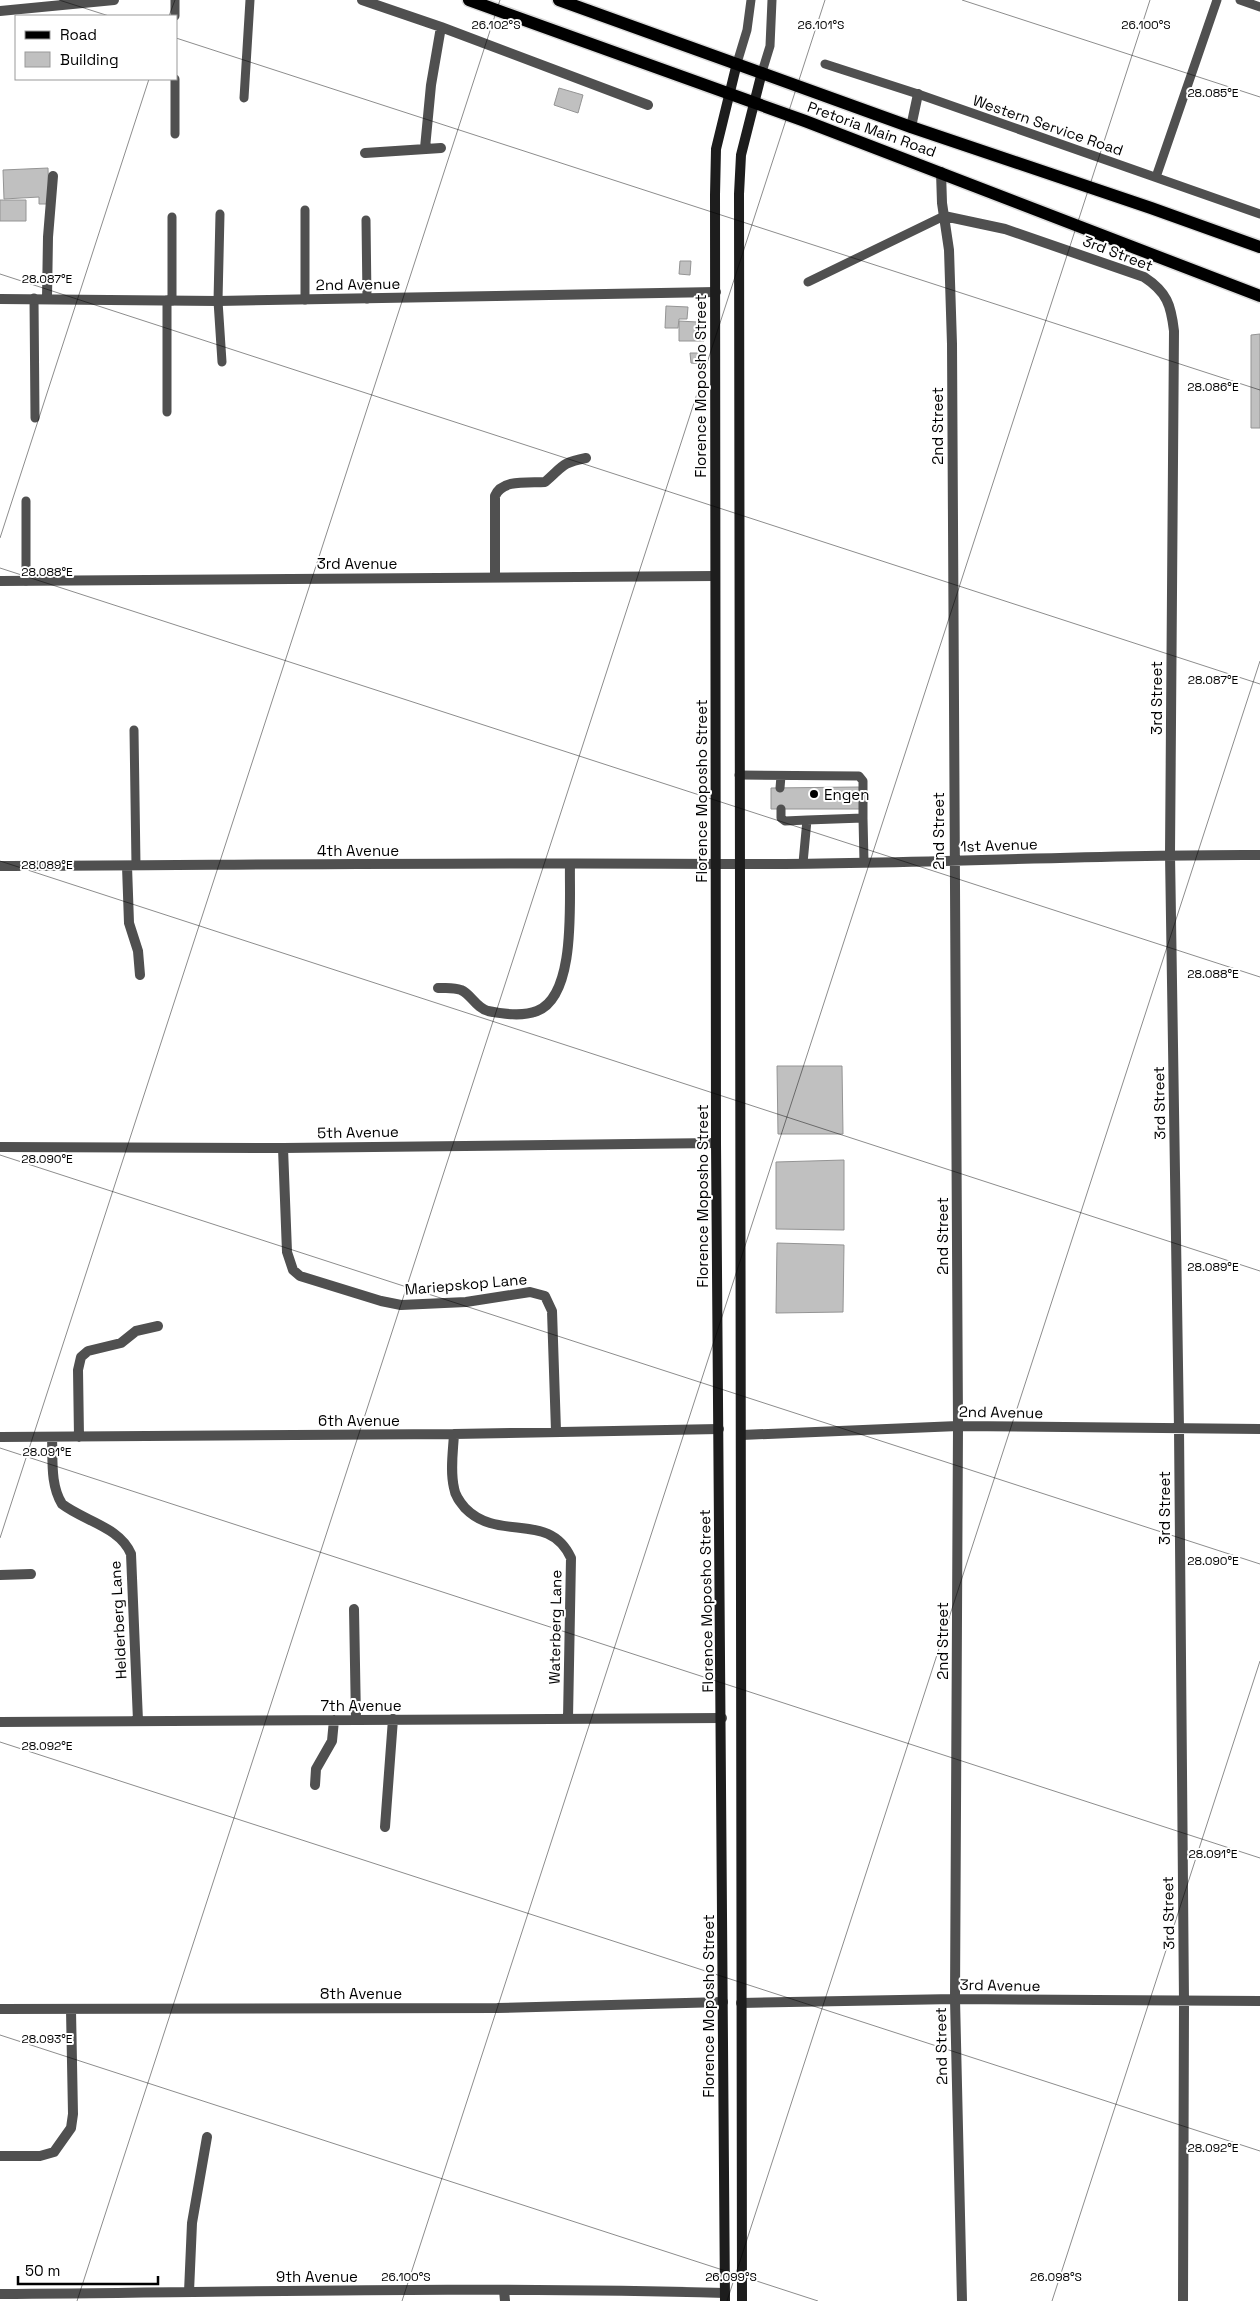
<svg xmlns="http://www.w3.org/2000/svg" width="1260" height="2301" font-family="'Space Grotesk',sans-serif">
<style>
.building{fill:#c0c0c0;stroke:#949494}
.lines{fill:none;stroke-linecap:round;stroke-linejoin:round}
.primary-casing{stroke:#dbdbdb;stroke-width:15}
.lane{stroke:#505050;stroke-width:9}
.street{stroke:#505050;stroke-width:10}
.secondary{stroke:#1d1d1d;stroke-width:10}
.primary{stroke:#000;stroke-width:12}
.ticks{fill:none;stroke:#000;stroke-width:1;stroke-opacity:0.45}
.poi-dot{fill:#000;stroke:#fff;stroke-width:2}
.labels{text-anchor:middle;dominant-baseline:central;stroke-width:4;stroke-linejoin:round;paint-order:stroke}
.street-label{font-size:15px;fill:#000;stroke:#fff}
.poi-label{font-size:15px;fill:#000;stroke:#fff;text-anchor:start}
.ticks-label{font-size:12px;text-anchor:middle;fill:#000;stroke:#fff;stroke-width:4;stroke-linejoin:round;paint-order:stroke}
</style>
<rect width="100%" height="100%" fill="#fff"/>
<path class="building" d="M559 88 583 95 578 113 554 105Z
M48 168 49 204H39V197L4 199 3 170Z
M0 200H26V221H0Z
M680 261H691L690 275 679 274Z
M666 306 688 307 687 319H679L678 328H665Z
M679 321 697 322 698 326 704 325V341H679Z
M1260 334V428H1251V335Z
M690 353H701L700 364 691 363Z
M859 787 860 809H771V788Z
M777 1066H842L843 1134H778Z
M844 1160V1230L776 1229V1162Z
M777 1243 844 1245 843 1312 776 1313Z"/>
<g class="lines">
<defs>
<path id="primary" d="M469 0 805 121 1260 296
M559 0 911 127 1151 208 1260 247"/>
</defs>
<use href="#primary" class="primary-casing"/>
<path class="lane" d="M1240 0 1260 7
M175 16V0
M737 63 747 30 751 0
M825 64 918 94 1260 214
M762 72 770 46 772 0
M244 98 250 0
M175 134V79
M1156 177 1217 0
M220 214 218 301 222 362
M172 217V301
M366 220 367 299
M808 282 944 216
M34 298 35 418
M305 300V210
M167 412V300
M26 581V501
M134 730 136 865
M739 775 859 776 863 781V818
M780 788 781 776
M781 809V818L785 821 807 820
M803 863 807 820 863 818 864 862"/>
<path class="street" d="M362 0 441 27 648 105
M0 11 114 0
M911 127 918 94
M425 148 431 85 441 27
M365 153 441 148
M941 172 942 203 949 250 952 344 958 1426 955 1999 962 2301
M944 216 1005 229 1144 277C1167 292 1171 305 1174 331L1170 854 1179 1429 1184 2002 1183 2301
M47 298 48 237 53 176
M0 299 218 301 716 292
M495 577V496C502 479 528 483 545 482 563 467 560 463 586 458
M0 581 715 576
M0 866C247 865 494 862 741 864 914 865 1087 854 1260 855
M127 866 129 923 138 951 140 975
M438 988C446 988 454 987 461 990 471 994 476 1008 488 1011 503 1014 522 1017 537 1011 577 996 569 899 570 864
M0 1147 283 1148 716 1143
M283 1148 287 1252 293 1270 300 1276 381 1301 401 1305 466 1302 530 1292 545 1296 552 1311 556 1431
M454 1434C453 1452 450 1471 454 1488 455 1496 460 1502 465 1508 499 1543 549 1510 571 1558L568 1718
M742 1435 958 1426 1260 1429
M0 1437 454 1434 719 1429
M52 1437C53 1459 50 1485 62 1504 84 1521 120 1527 131 1554L138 1721
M79 1437 78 1370 81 1357 88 1351 121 1343 136 1331 158 1326
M0 1575 31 1574
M354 1609 356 1720
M0 1722 722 1718
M315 1785 316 1769 332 1741 334 1720
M385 1827 393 1719
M741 2003 955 1999 1260 2001
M0 2009 497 2008 723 2002
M0 2156H40L54 2152 71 2128 73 2114 71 2010
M504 2290 505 2301
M189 2292 192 2223 207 2137
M0 2294C242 2292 483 2286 725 2293"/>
<path class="secondary" d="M725 2301 716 1143 715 195 716 149 737 63
M742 2301 739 194 741 155 762 72"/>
<use href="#primary" class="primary"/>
</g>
<path class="ticks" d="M59 0 109 16M962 0 1260 97M169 16 175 0M176 38 1260 390M0 274 1260 684M0 538 149 79M0 568 1260 977M0 861 1260 1271M0 1155 1260 1564M0 1448 1260 1858M0 1538 500 0M0 1742 1260 2151M0 2035 818 2301M77 2301 825 0M402 2301 1150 0M727 2301 1260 661M1052 2301 1260 1661"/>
<circle class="poi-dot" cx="814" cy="794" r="5"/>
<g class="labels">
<g class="street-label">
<text transform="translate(1048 125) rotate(19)">Western Service Road</text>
<text transform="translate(872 129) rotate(20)">Pretoria Main Road</text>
<text transform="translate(1118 253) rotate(21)">3rd Street</text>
<text transform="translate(358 284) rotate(-1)">2nd Avenue</text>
<text transform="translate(700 386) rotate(-90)">Florence Moposho Street</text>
<text transform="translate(937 426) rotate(-90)">2nd Street</text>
<text x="357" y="563">3rd Avenue</text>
<text transform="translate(1156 698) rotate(-90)">3rd Street</text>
<text transform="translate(701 791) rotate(-90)">Florence Moposho Street</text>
<text transform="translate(938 831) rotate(-90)">2nd Street</text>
<text transform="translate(999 845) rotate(-2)">1st Avenue</text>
<text x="358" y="850">4th Avenue</text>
<text transform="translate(1159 1103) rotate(-91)">3rd Street</text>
<text transform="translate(358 1132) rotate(-1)">5th Avenue</text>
<text transform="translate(702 1196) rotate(-90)">Florence Moposho Street</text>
<text transform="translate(942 1236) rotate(-90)">2nd Street</text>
<text transform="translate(466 1284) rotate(-5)">Mariepskop Lane</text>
<text transform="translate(1001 1412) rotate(1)">2nd Avenue</text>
<text x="359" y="1420">6th Avenue</text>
<text transform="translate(1164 1508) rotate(-90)">3rd Street</text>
<text transform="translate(706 1601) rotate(-91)">Florence Moposho Street</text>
<text transform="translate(118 1620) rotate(-93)">Helderberg Lane</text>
<text transform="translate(555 1627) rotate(-89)">Waterberg Lane</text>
<text transform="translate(942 1641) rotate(-90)">2nd Street</text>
<text x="361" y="1705">7th Avenue</text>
<text transform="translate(1168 1913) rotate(-91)">3rd Street</text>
<text transform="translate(1000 1985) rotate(1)">3rd Avenue</text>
<text x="361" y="1993">8th Avenue</text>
<text transform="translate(708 2006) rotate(-90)">Florence Moposho Street</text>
<text transform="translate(941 2046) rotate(-91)">2nd Street</text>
<text x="317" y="2276">9th Avenue</text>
</g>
<g class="poi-label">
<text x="824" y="794">Engen</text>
</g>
</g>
<g class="ticks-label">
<text x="496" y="29">26.102°S</text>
<text x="821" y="29">26.101°S</text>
<text x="1146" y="29">26.100°S</text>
<text x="1213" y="97">28.085°E</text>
<text x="47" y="283">28.087°E</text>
<text x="1213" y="391">28.086°E</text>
<text x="47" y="576">28.088°E</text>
<text x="1213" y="684">28.087°E</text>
<text x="47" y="869">28.089°E</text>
<text x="1213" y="978">28.088°E</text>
<text x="47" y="1163">28.090°E</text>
<text x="1213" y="1271">28.089°E</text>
<text x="47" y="1456">28.091°E</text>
<text x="1213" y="1565">28.090°E</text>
<text x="47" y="1750">28.092°E</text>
<text x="1213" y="1858">28.091°E</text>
<text x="47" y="2043">28.093°E</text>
<text x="1213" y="2152">28.092°E</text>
<text x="406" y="2281">26.100°S</text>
<text x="731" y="2281">26.099°S</text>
<text x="1056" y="2281">26.098°S</text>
</g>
<rect x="15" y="15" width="162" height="65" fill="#ffffff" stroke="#999999"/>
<rect x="25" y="31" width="25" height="8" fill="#000000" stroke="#999999"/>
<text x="60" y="40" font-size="15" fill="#000000">Road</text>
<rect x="25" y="52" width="25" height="15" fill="#c0c0c0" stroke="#999999"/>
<text x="60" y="65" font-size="15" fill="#000000">Building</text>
<path d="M18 2276v8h140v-8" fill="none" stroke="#000000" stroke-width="2.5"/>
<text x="25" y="2276" font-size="15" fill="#000000" stroke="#ffffff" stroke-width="4" paint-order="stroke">50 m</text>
</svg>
